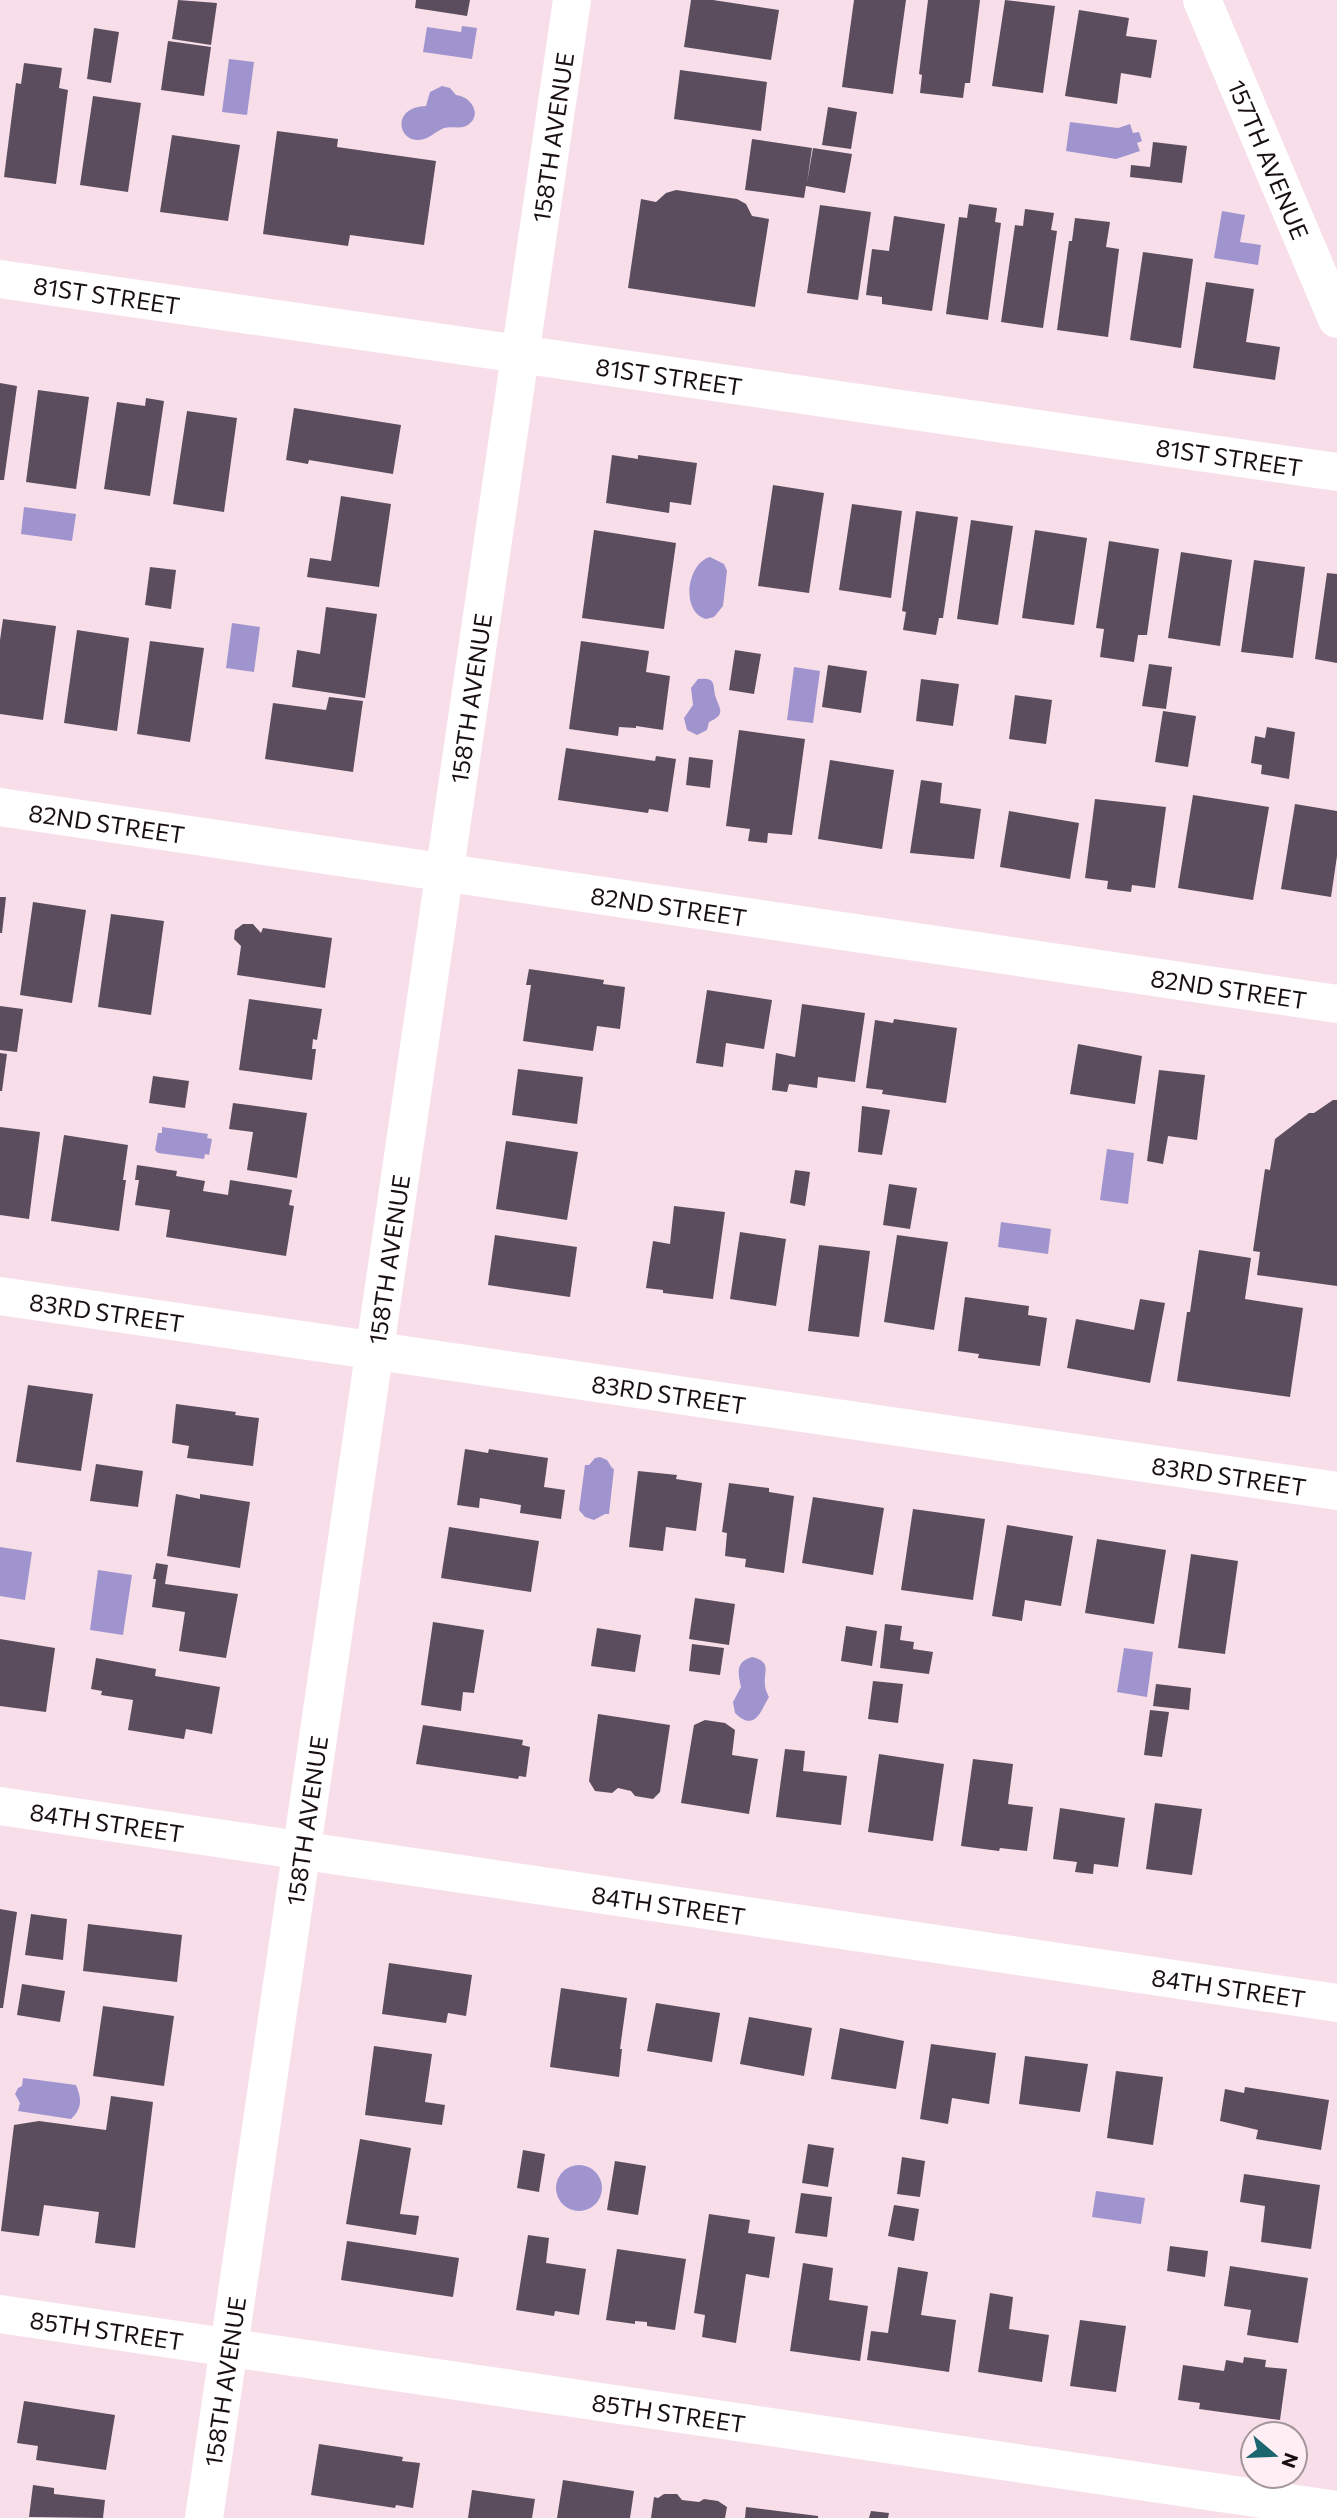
<svg xmlns="http://www.w3.org/2000/svg" width="1337" height="2518" font-family="Commissioner,sans-serif">
<style>
.water{fill:#a094cf}
.building{fill:#5b4d5d}
.lines{fill:none;stroke-linecap:round;stroke-linejoin:round}
.minor{stroke:#fff;stroke-width:38}
.labels{text-anchor:middle;dominant-baseline:central;stroke-width:7;stroke-linejoin:round;paint-order:stroke}
.street-label{font-size:24px;fill:#191014;stroke:#ffeff5}
</style>
<rect width="100%" height="100%" fill="#f8dee9"/>
<path class="water" d="M462 26 477 28 472 59 423 52 427 27 461 32Z
M229 59 254 62 247 115 222 112Z
M442 86 450 88 456 95C473 97 483 117 466 126 459 129 452 126 444 128 436 131 428 140 419 140 397 141 392 107 426 106L430 92Z
M1070 122 1118 128 1130 124 1133 133 1139 132 1142 141 1137 143 1140 151 1116 159 1066 151Z
M1222 211 1245 215 1240 242 1261 245 1258 265 1214 258Z
M24 507 76 514 72 541 21 534Z
M710 557 724 564 727 571 723 606 714 617 706 619C680 612 687 563 710 557Z
M232 623 260 627 254 672 226 668Z
M794 667 820 671 813 723 787 720Z
M698 679C716 677 713 684 715 695 718 707 728 714 709 722L707 730 697 735 687 730 684 718 693 705 691 688Z
M162 1127 208 1134 207 1138 212 1139 209 1155 205 1154 204 1159 158 1153 155 1150 158 1133H162Z
M1107 1149 1134 1153 1128 1204 1100 1200Z
M1001 1222 1051 1229 1048 1254 998 1247Z
M600 1457 607 1460 612 1468 614 1469 609 1514H605L594 1520 585 1517 579 1510 585 1465H589L595 1458Z
M0 1547 32 1552 25 1600 0 1596Z
M98 1570 132 1575 123 1635 90 1630Z
M1124 1648 1153 1652 1147 1697 1117 1692Z
M752 1657C773 1662 763 1672 765 1685 765 1689 767 1693 769 1697 761 1710 755 1733 735 1713L733 1702 741 1687C738 1673 735 1662 752 1657Z
M23 2078 76 2085C82 2099 82 2109 71 2119L18 2111 20 2103 15 2094 18 2088 22 2086Z
M556 2188a23 23 0 1 1 46 0a23 23 0 1 1-46 0Z
M1096 2191 1145 2198 1141 2224 1092 2217Z"/>
<path class="building" d="M178 0 217 3 211 45 172 39Z
M416 0H470L467 16 415 8Z
M691 0H713L779 10 771 60 684 47Z
M854 0H906L893 94 842 87Z
M928 0H980L970 83H965L963 98 920 93 922 75 919 74Z
M1005 0 1055 6 1043 93 992 86Z
M1079 10 1129 18 1126 36 1157 40 1151 78 1121 73 1117 104 1065 96Z
M94 28 119 32 111 83 87 79Z
M168 41 211 47 204 96 161 90Z
M24 63 62 68 59 88 68 90 56 184 4 177 16 83 21 84Z
M680 70 767 82 761 131 674 119Z
M93 96 141 103 128 192 80 185Z
M828 107 857 112 851 149 822 145Z
M277 131 338 139 337 147 436 161 424 245 350 235 348 246 263 234Z
M172 135 240 145 228 221 160 212Z
M752 139 812 148 807 183 813 148 852 154 845 193 806 186 804 198 745 190Z
M1153 142 1187 146 1182 183 1130 177 1131 165 1150 167Z
M676 190 737 199 746 204 752 216 769 219 755 307 628 288 641 199 656 202 666 193Z
M969 204 997 208 995 222 1001 223 988 320 946 314 959 217 967 218Z
M820 205 871 212 858 300 807 293Z
M1025 209 1054 213 1051 230 1057 231 1043 328 1001 322 1015 225 1023 226Z
M894 216 945 224 932 311 882 304V297L866 295 872 249 889 251Z
M1075 218 1110 222 1106 247 1119 249 1108 337 1057 330 1069 241H1072Z
M1143 252 1193 259 1181 348 1130 340Z
M1206 282 1254 289 1246 342 1280 347 1275 380 1193 368Z
M0 383 17 386 4 480H0Z
M38 390 89 397 76 489 26 482Z
M146 398 164 401 150 496 104 489 117 402 145 406Z
M294 408 401 425 393 474 309 460 308 464 286 460Z
M187 411 237 418 224 512 173 504Z
M612 455 638 459V455L697 463 691 505 670 502 669 513 606 503Z
M773 485 824 493 809 593 758 586Z
M341 496 391 504 379 587 307 577 310 558 331 561Z
M852 504 902 511 891 598 839 590Z
M916 511 958 517 943 618H939L936 635 903 630 906 612 902 611Z
M971 520 1013 526 998 625 957 619Z
M594 530 676 543 664 629 582 618Z
M1035 530 1087 538 1074 625 1022 618Z
M1109 541 1159 549 1147 635H1138L1134 662 1100 657 1104 629 1096 628Z
M1181 552 1232 560 1220 646 1168 638Z
M1254 560 1305 567 1293 658 1241 652Z
M150 567 176 570 171 609 145 605Z
M1327 573 1337 574V663L1315 659Z
M326 607 377 614 365 698 292 687 297 650 320 654Z
M3 619 56 626 43 720 0 714V640Z
M77 630 129 638 117 731 64 723Z
M150 641 204 648 190 742 137 734Z
M581 641 649 651 646 672 670 676 663 730 636 726V728L619 727 618 736 569 729Z
M735 650 761 654 754 694 729 690Z
M1149 664 1172 667 1166 709 1142 706Z
M828 665 867 671 861 713 822 707Z
M921 679 959 684 953 726 916 721Z
M1015 695 1052 700 1046 744 1009 739Z
M329 697 363 701 353 772 265 759 273 703 326 710Z
M1163 711 1196 716 1188 767 1155 762Z
M1267 727 1295 732 1289 779 1261 774 1262 765 1251 763 1255 736 1265 738Z
M739 730 805 739 792 835 768 833 767 843 748 841 750 829 726 826Z
M566 748 655 761 656 756 676 759 668 812 649 809 648 813 558 800Z
M689 757 713 760 710 788 686 785Z
M830 760 894 770 882 849 818 839Z
M921 780 942 783 940 803 981 809 974 859 910 853Z
M1193 795 1269 807 1253 900 1178 888Z
M1095 799 1166 807 1155 888 1132 885 1131 892 1107 889 1108 881 1085 878Z
M1295 804 1337 811V856L1331 897 1281 889Z
M1009 811 1079 823 1070 879 1000 867Z
M0 897H6L2 933H0Z
M33 902 86 910 72 1003 20 995Z
M111 914 164 921 151 1015 98 1007Z
M243 924H253L261 933 263 928 332 938 325 988 237 975 241 946 234 939 235 930Z
M529 969 604 980 603 984 625 987 620 1029 597 1026 593 1051 523 1041 531 985H526Z
M707 990 772 1000 764 1049 726 1043 723 1067 696 1063Z
M249 999 322 1009 317 1040 313 1039 312 1049H316L312 1080 239 1070Z
M802 1004 865 1013 855 1082 818 1077 817 1088 789 1084 787 1092 772 1090 776 1053 795 1057Z
M0 1006 23 1009 17 1052 0 1050Z
M894 1019 957 1028 946 1103 882 1094 883 1090 866 1088 875 1020 893 1023Z
M1078 1044 1142 1056 1135 1104 1070 1094Z
M0 1053 7 1054 2 1091H0Z
M518 1069 583 1077 577 1124 512 1115Z
M1159 1070 1205 1075 1197 1140 1168 1136 1163 1164 1147 1161Z
M153 1076 189 1081 185 1108 149 1103Z
M1333 1100H1337V1286L1257 1275 1260 1252 1253 1251 1265 1169 1270 1170 1275 1139 1309 1113H1314Z
M233 1103 307 1113 297 1178 247 1170 253 1132 229 1129Z
M862 1106 890 1110 882 1155 858 1152Z
M0 1127 40 1132 29 1219 0 1215Z
M64 1135 128 1145 123 1180H126L119 1231 51 1221Z
M506 1141 578 1152 567 1220 496 1209Z
M137 1165 177 1171 176 1176 205 1181 203 1191 228 1195 230 1180 292 1190 289 1205 294 1206 286 1256 166 1237 170 1210 135 1205 139 1180H135Z
M795 1170 810 1172 805 1206 790 1203Z
M889 1184 917 1188 910 1229 883 1225Z
M674 1206 725 1212 713 1299 663 1293V1290L646 1288 653 1241 670 1244Z
M740 1232 786 1239 776 1306 730 1299Z
M495 1235 577 1247 570 1297 488 1285Z
M897 1235 948 1242 934 1330 884 1322Z
M819 1245 870 1251 859 1337 808 1331Z
M1199 1250 1251 1258 1245 1299 1303 1308 1290 1397 1177 1381 1187 1312H1190Z
M965 1297 1029 1306 1028 1315 1047 1318 1040 1366 978 1358 979 1354 958 1351Z
M1140 1299 1165 1303 1150 1383 1067 1368 1076 1319 1134 1330Z
M28 1385 93 1394 81 1471 16 1462Z
M176 1404 236 1412 235 1415 259 1418 253 1466 187 1458 189 1446 172 1443Z
M465 1449 488 1453 489 1449 548 1458 544 1487 565 1490 561 1519 520 1513 521 1505 480 1498 479 1508 457 1505Z
M96 1464 143 1471 138 1507 90 1501Z
M638 1471 677 1475 676 1479 702 1483 696 1531 666 1527 663 1551 629 1547Z
M729 1483 769 1488V1492L794 1496 784 1573 745 1567 746 1559 725 1556 727 1533 722 1532Z
M176 1494 200 1499V1494L250 1502 240 1568 167 1556Z
M813 1497 884 1508 873 1575 802 1563Z
M913 1509 985 1519 973 1600 901 1590Z
M1007 1525 1073 1536 1061 1606 1025 1600 1022 1621 992 1616Z
M449 1527 539 1541 531 1592 441 1578Z
M1097 1539 1166 1550 1154 1624 1085 1613Z
M1191 1554 1238 1561 1225 1654 1178 1648Z
M156 1563 168 1565 165 1584 238 1594 226 1658 179 1651 185 1612 152 1607 156 1579H153Z
M695 1598 735 1604 729 1645 689 1639Z
M433 1622 484 1630 474 1693 463 1692 461 1711 421 1705Z
M885 1624 902 1626 900 1640 914 1642 913 1649 933 1652 929 1674 880 1668Z
M846 1626 877 1631 872 1666 841 1661Z
M597 1628 641 1635 635 1672 591 1666Z
M0 1639 55 1648 46 1712 0 1706Z
M692 1644 724 1648 720 1675 689 1671Z
M96 1658 156 1669 155 1676 220 1687 212 1734 186 1729 184 1739 128 1730 133 1700 101 1695 102 1691 91 1689Z
M873 1681 903 1684 898 1723 868 1719Z
M1156 1684 1191 1688 1189 1710 1153 1706Z
M1150 1710 1169 1712 1162 1757 1144 1755Z
M598 1714 670 1725 660 1792 653 1799 635 1796 631 1791 618 1788 612 1793 595 1791 589 1781Z
M705 1720 725 1723 735 1730 732 1755 758 1759 749 1814 681 1803 694 1725Z
M423 1725 523 1740 522 1745 530 1747 526 1777 519 1776 518 1779 416 1764Z
M785 1749 805 1751 803 1771 847 1776 841 1825 776 1817Z
M879 1754 944 1764 933 1841 868 1832Z
M973 1759 1013 1764 1008 1804 1033 1807 1027 1851 1000 1848 999 1851 961 1846Z
M1155 1803 1202 1809 1192 1875 1146 1869Z
M1060 1808 1125 1818 1118 1867 1094 1864 1093 1874 1075 1872 1077 1862 1053 1859Z
M0 1909 17 1912 3 2008H0Z
M31 1914 67 1919 63 1960 25 1955Z
M88 1924 182 1935 177 1982 83 1971Z
M389 1963 472 1975 466 2016 448 2013 446 2023 382 2014Z
M22 1984 65 1991 60 2022 17 2015Z
M561 1988 627 1998 620 2049H622L619 2077 550 2067Z
M656 2003 720 2013 712 2062 647 2051Z
M103 2006 174 2016 164 2086 93 2076Z
M749 2017 812 2028 804 2076 740 2064Z
M840 2028 904 2041 896 2089 831 2079Z
M931 2044 996 2053 989 2104 952 2098 948 2124 920 2119Z
M374 2046 432 2054 425 2102 445 2105 442 2125 365 2115Z
M1025 2056 1088 2064 1080 2112 1019 2104Z
M1116 2071 1163 2077 1153 2145 1107 2138Z
M1245 2087 1329 2100 1321 2150 1256 2139 1258 2130 1220 2121 1225 2089 1244 2093Z
M111 2096 153 2102 135 2248 95 2243 99 2212 44 2205 39 2236 1 2231 14 2125 39 2121 106 2130Z
M360 2139 411 2148 400 2214 419 2216 416 2235 346 2224Z
M808 2144 834 2148 828 2187 802 2183Z
M523 2150 545 2154 539 2192 517 2188Z
M902 2157 925 2161 920 2197 897 2194Z
M615 2161 646 2166 638 2215 607 2210Z
M1244 2174 1320 2185 1311 2249 1261 2242 1265 2206 1240 2202Z
M801 2193 832 2197 827 2237 795 2233Z
M894 2205 919 2209 914 2241 888 2236Z
M709 2214 750 2220 748 2233 775 2237 769 2278 746 2274 736 2343 702 2337 705 2315 694 2313Z
M528 2235 549 2238 546 2263 586 2269 579 2315 555 2311 554 2316 516 2310Z
M347 2241 459 2258 453 2297 341 2280Z
M1170 2246 1208 2251 1205 2277 1167 2271Z
M617 2249 686 2259 675 2330 647 2326V2322L635 2321V2324L606 2320Z
M803 2263 833 2268 829 2300 868 2306 860 2361 790 2351Z
M1230 2266 1308 2278 1298 2343 1247 2335 1251 2310 1224 2306Z
M898 2267 928 2272 921 2315 956 2320 949 2372 867 2360 871 2331 888 2333Z
M990 2293 1013 2297 1009 2329 1049 2335 1042 2382 978 2372Z
M1080 2320 1126 2326 1116 2392 1070 2386Z
M1244 2357 1266 2360 1265 2367 1287 2369 1280 2420 1199 2409 1200 2403 1178 2400 1183 2365 1224 2371 1226 2360 1243 2363Z
M24 2401 115 2415 106 2470 36 2460 38 2446 17 2443Z
M319 2444 403 2457 402 2461 420 2463 413 2508 396 2505 395 2508 311 2495Z
M563 2480 634 2491 630 2518H557Z
M33 2485 54 2488V2494L105 2500 103 2518 29 2517Z
M472 2490 535 2499 532 2518H468Z
M664 2494H677L682 2500 699 2502 704 2499 718 2501 727 2507 725 2518H651L654 2497 658 2498Z
M746 2507 818 2516V2518H745Z
M871 2511 889 2513 888 2518H869Z"/>
<g class="lines">
<g class="minor">
<path id="s1" d="M1202 0 1337 319"/>
<path id="s2" d="M0 279 1337 472"/>
<path id="s3" d="M0 807 1337 1004"/>
<path id="s4" d="M0 1296 1337 1491"/>
<path id="s5" d="M0 1806 1337 2003"/>
<path id="s6" d="M0 2314 1337 2510"/>
<path id="s7" d="M204 2518 572 0"/>
</g>
</g>
<g class="labels">
<g class="street-label">
<text stroke="none"><textPath href="#s7" startOffset="2406">158TH AVENUE</textPath></text>
<text stroke="none"><textPath href="#s1" startOffset="173">157TH AVENUE</textPath></text>
<text stroke="none"><textPath href="#s2" startOffset="108">81ST STREET</textPath></text>
<text stroke="none"><textPath href="#s2" startOffset="676">81ST STREET</textPath></text>
<text stroke="none"><textPath href="#s2" startOffset="1242">81ST STREET</textPath></text>
<text stroke="none"><textPath href="#s7" startOffset="1839">158TH AVENUE</textPath></text>
<text stroke="none"><textPath href="#s3" startOffset="108">82ND STREET</textPath></text>
<text stroke="none"><textPath href="#s3" startOffset="676">82ND STREET</textPath></text>
<text stroke="none"><textPath href="#s3" startOffset="1242">82ND STREET</textPath></text>
<text stroke="none"><textPath href="#s7" startOffset="1272">158TH AVENUE</textPath></text>
<text stroke="none"><textPath href="#s4" startOffset="108">83RD STREET</textPath></text>
<text stroke="none"><textPath href="#s4" startOffset="676">83RD STREET</textPath></text>
<text stroke="none"><textPath href="#s4" startOffset="1242">83RD STREET</textPath></text>
<text stroke="none"><textPath href="#s7" startOffset="705">158TH AVENUE</textPath></text>
<text stroke="none"><textPath href="#s5" startOffset="108">84TH STREET</textPath></text>
<text stroke="none"><textPath href="#s5" startOffset="676">84TH STREET</textPath></text>
<text stroke="none"><textPath href="#s5" startOffset="1242">84TH STREET</textPath></text>
<text stroke="none"><textPath href="#s6" startOffset="108">85TH STREET</textPath></text>
<text stroke="none"><textPath href="#s7" startOffset="138">158TH AVENUE</textPath></text>
<text stroke="none"><textPath href="#s6" startOffset="676">85TH STREET</textPath></text>
</g>
</g>
<g transform="translate(1274 2455) rotate(109)"><circle r="33" fill="#ffeff5" stroke="#a3969b" stroke-width="2"/>
<path d="M0-5L12 26L0 18L-12 26Z" fill="#19666e"/>
<text y="-10" font-size="19" font-weight="bold" text-anchor="middle" fill="#191014">N</text>
</g>
</svg>
